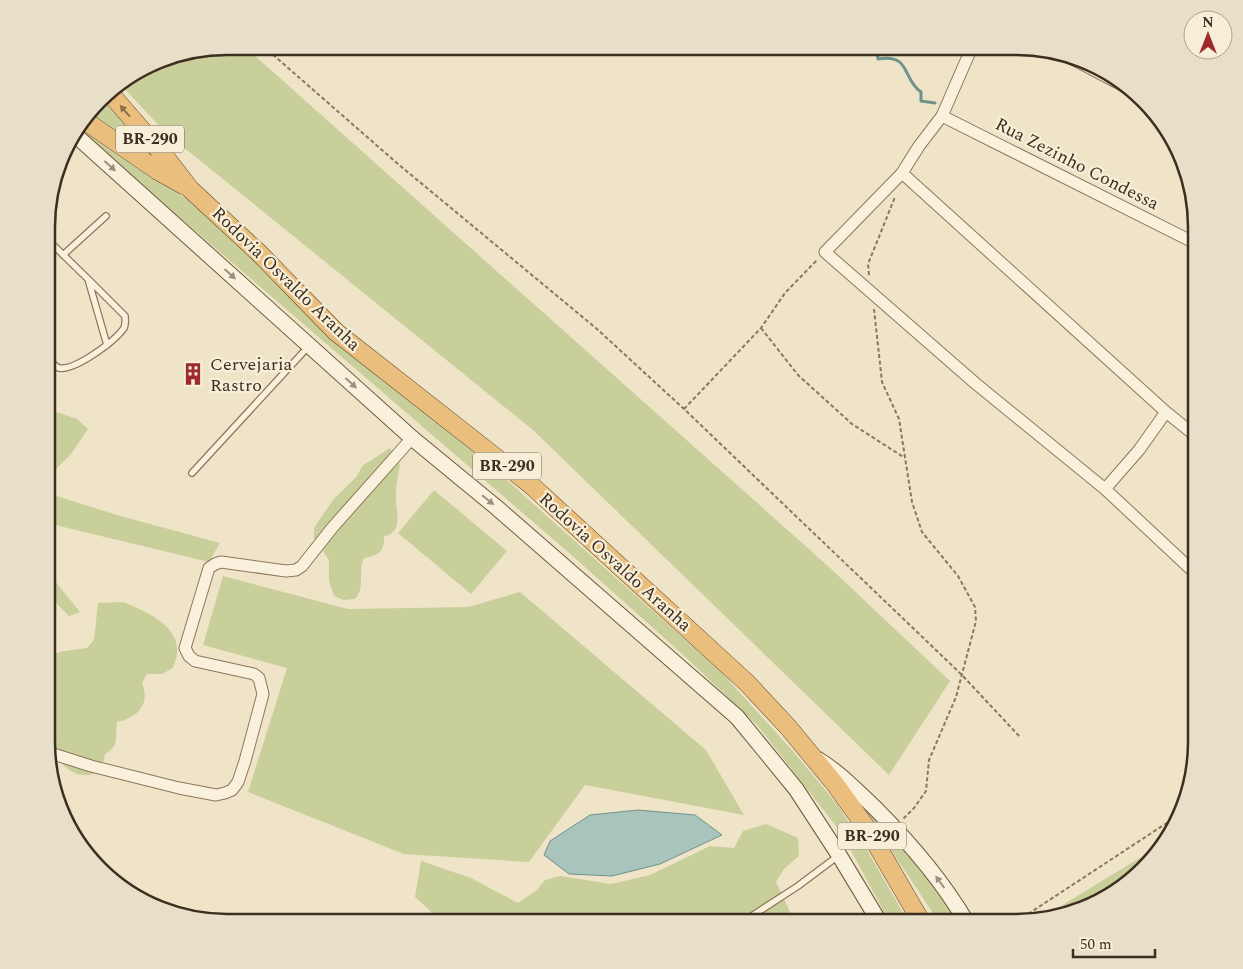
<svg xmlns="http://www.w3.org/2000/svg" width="1243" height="969" font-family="Spectral,serif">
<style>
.green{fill:#c9cf9b}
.water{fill:#a9c4bc;stroke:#6f938a}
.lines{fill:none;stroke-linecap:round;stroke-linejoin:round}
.stream{stroke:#6f938a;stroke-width:3}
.service-casing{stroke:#8d765c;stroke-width:8}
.minor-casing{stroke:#8d765c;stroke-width:13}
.secondary-casing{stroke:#6f573f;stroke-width:17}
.trunk-casing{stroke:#5b4430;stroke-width:19}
.path{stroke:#8d765c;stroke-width:2;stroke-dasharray:4 2.5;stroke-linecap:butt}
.service{stroke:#faf1dc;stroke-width:5.5}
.minor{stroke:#faf1dc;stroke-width:11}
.secondary{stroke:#faf1dc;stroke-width:15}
.trunk{stroke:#eabe7c;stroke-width:18}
.oneway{fill:#8b6f49}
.oneway2{fill:#9c907e}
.labels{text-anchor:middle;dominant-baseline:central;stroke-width:4.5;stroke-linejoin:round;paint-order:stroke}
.shield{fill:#f7eed8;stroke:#756857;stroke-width:1}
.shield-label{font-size:16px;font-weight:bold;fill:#3d2e20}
.street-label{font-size:18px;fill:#3d2e20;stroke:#f7eed8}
.poi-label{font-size:18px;fill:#3d2e20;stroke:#f7eed8;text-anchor:start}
.rim{fill:none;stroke:#3d2e20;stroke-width:2.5}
</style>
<rect width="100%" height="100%" fill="#f0e4c8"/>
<path class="green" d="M227 46H244L829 567 950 681 889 775 533 430 166 133 120 84 168 56Z
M104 96 172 171 89 114Z
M81 124 192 203 332 333 461 439 721 672 792 750 837 804 868 852 909 923H890L842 834 758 726 679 651 568 552 77 129Z
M57 412 77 419 88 429 71 454 47 478V425Z
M390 448 400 465C399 474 396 483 396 492 394 507 406 532 384 536 385 551 379 556 364 558 357 572 366 587 355 599L344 600 334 596 329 581V560L314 538V528L333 500 357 476 362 466Z
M434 490 507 551 471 594 398 533Z
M47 493 117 515 220 543 209 562 47 523Z
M47 571 80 612 69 616 47 594Z
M223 576 348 609 468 607 520 592 706 750 744 815 585 785 529 862 404 854 248 792 287 668 203 645Z
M123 602C143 610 180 625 177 653 177 658 174 663 173 668L162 674H147L142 683C151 704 137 718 117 722 115 737 120 746 105 754 102 786 68 778 57 756L47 752V656L64 651 87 648 94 640 98 603Z
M862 801 910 851 962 923H937L931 910 866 813Z
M766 824 798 838 799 856 784 869 776 882 794 920 792 923 442 922 415 897 421 861 471 878 518 903 537 890 545 880 560 876 611 884 650 875 710 846 734 848 743 831Z
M1164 843 1152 861 1086 909 1043 917Z"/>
<path class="water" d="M638 810 695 815 722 835 660 864 612 876 569 874 544 855 550 841 590 815Z"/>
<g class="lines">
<path class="stream" d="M869 47H876L878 59C911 53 902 79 921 92V101L935 103"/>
<defs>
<path id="service" d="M48 240 88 279 107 345
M63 255 106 216
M48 358C51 362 54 366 59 368 75 371 115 341 124 328 126 324 125 320 125 316L88 279
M192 473 308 347
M741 923 798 886 838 856"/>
<path id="minor" d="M1065 55 1137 93
M942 116 1197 244
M902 173 919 146 942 116 972 47
M1105 489 975 383 825 252 902 173 1166 412
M1196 574 1105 489 1139 450 1166 412 1197 437
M47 752 91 766 179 788 216 795 225 793 232 790 238 782 245 761 263 694 259 678 254 674 195 661 189 656 185 648 209 568 215 564 221 562 286 571 296 570 302 566 332 528 412 438"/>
<path id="secondary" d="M73 133 412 438 496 507 737 717 796 789 839 855 880 923
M819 760C842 775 856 790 875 808 910 843 942 880 967 923"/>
<path id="trunk" d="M108 91 167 159 190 189 259 253 336 332 531 485 747 683 788 727 835 784 868 830 922 923
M84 120 158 171 183 185"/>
</defs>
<use href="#service" class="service-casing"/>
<use href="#minor" class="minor-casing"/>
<use href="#secondary" class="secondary-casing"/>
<use href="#trunk" class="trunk-casing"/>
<path class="path" d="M263 46 398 164 597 329 684 409 961 674 1020 737
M869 275 868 264 895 197
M874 309 882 382 899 419 912 502 922 532 958 576 975 607 976 621 956 697 929 760 926 791 914 808 903 819
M761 328 798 375 852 424 905 458
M684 409 761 328 785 293 817 260
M1011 923 1025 916 1182 813"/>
<use href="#service" class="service"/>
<use href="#minor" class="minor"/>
<use href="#secondary" class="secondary"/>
<use href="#trunk" class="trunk"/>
</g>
<defs><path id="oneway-solid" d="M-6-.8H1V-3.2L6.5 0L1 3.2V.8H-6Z" transform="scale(1.25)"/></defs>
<use class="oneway" href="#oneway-solid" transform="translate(125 111) rotate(-131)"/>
<g class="oneway2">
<use href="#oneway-solid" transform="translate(110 166) rotate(42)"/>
<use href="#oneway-solid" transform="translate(230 274) rotate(42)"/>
<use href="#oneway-solid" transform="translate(351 383) rotate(42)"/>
<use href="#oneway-solid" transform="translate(488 500) rotate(39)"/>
<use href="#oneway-solid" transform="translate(940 882) rotate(-126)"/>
</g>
<defs>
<symbol id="building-bare" viewBox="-9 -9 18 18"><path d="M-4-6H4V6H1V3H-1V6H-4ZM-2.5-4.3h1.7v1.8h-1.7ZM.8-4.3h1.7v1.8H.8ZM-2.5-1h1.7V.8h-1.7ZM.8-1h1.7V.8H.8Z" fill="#9e2a2b" stroke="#f7eed8" stroke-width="2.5" paint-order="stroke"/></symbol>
</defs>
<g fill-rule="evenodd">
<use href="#building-bare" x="177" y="358" width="32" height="32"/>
</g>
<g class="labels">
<g class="shield">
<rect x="116" y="125.5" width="68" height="27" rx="4"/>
<rect x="473" y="452.5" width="68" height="27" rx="4"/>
<rect x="838" y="822.5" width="68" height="27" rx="4"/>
</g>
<g class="shield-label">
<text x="150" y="139">BR-290</text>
<text x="507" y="466">BR-290</text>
<text x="872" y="836">BR-290</text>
</g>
<g class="street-label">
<text transform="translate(1077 164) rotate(27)">Rua Zezinho Condessa</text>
<text transform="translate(286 279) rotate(44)">Rodovia Osvaldo Aranha</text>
<text transform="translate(615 562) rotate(42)">Rodovia Osvaldo Aranha</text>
</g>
<g class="poi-label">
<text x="210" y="364">Cervejaria<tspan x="210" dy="21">Rastro</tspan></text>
</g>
</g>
<path d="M0 0H1243V969H0ZM227 55H1016A172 172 0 0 1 1188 227V742A172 172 0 0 1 1016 914H227A172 172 0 0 1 55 742V227A172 172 0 0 1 227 55Z" fill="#e8dfc9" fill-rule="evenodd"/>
<path class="rim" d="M227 55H1016A172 172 0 0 1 1188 227V742A172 172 0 0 1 1016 914H227A172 172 0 0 1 55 742V227A172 172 0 0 1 227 55Z"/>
<g transform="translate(1208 35)"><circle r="24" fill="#f7eed8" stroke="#ada18e"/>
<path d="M0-4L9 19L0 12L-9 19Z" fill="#9e2a2b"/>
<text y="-8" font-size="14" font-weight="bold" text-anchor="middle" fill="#3d2e20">N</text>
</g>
<path d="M1073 949v8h82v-8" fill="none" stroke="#3d2e20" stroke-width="2.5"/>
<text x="1080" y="949" font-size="15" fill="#3d2e20" stroke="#f7eed8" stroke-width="4" paint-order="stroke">50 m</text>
</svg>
